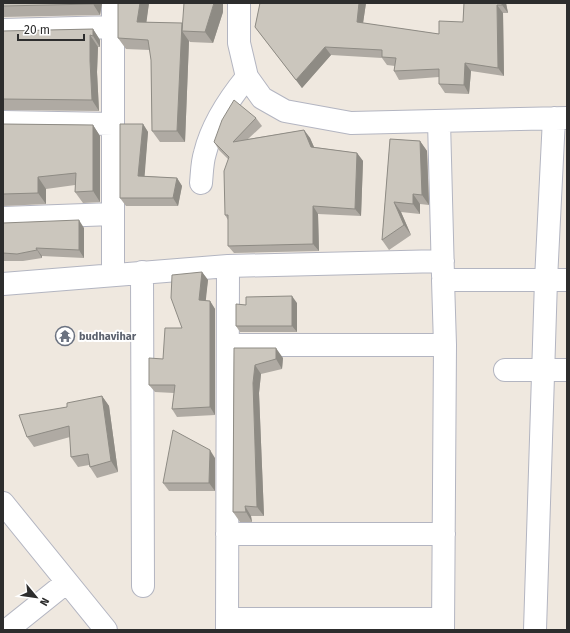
<svg xmlns="http://www.w3.org/2000/svg" width="570" height="633" font-family="'Fira Sans',sans-serif">
<style>
.lines{fill:none;stroke-linecap:round;stroke-linejoin:round}
.minor-casing{stroke:#b3b5c1;stroke-width:24}
.minor{stroke:#fff;stroke-width:22}
.wall{fill:#afaaa3}
.shaded-wall{fill:#8e8b84}
.building{fill:#cbc6bd;stroke:#8e8b84}
.labels{text-anchor:middle;dominant-baseline:central;stroke-width:4;stroke-linejoin:round;paint-order:stroke}
.worship-label{font-size:11px;font-weight:bold;fill:#5b616d;stroke:#fff;text-anchor:start}
</style>
<rect width="100%" height="100%" fill="#efe8df"/>
<g class="lines">
<defs>
<path id="minor" d="M239 3V43L247 77 262 98 285 111 351 123 567 118
M3 30 113 27
M439 121 443 276
M3 122 113 124
M201 183C202 173 202 162 205 153 212 124 229 99 247 77
M3 218 113 214
M142 272 143 586
M113 275V3
M3 284 228 266 443 261
M228 345H445
M505 370H567
M3 503 106 630
M227 534H444
M227 619H443
M7 630 67 582
M227 630 228 266
M443 630 445 345 443 280H567
M535 630 546 280 554 118"/>
</defs>
<use href="#minor" class="minor-casing"/>
<use href="#minor" class="minor"/>
</g>
<path class="wall" d="M3 3H102L100 15 3 17Z
M118 3H149L146 22 183 24 223 12 213 43 190 42 189 41 185 142H160L152 131 151 60 150 50 126 49 118 38Z
M260 3H366L363 23 439 34 463 22 464 3H506L508 13H503L504 76 471 71 469 94 445 93 439 84V77L399 80 394 71 395 66 387 65 382 58 331 55 302 88 255 27Z
M93 29 100 40V47H98L97 72 99 111 3 110V31Z
M256 118 262 126 248 139 304 130 310 138 314 147 357 153 363 161 361 216 318 214 319 251 234 253 228 246V220L225 215 228 159 219 150 214 142Z
M3 124 93 125 100 136V202L83 203 75 192V185L46 189V204L3 206Z
M143 124 148 132 144 176 177 178 182 186 178 206H126L120 198Z
M390 139 420 141 427 151 429 205 420 204V214L401 212 411 235 389 250 382 240Z
M3 223 84 228V258L42 256V258L23 261H3Z
M202 272 208 280 205 301H210L215 309V415L177 417 172 409 174 393 155 392 149 385 163 359 182 328Z
M297 303V332H240L236 326 246 305Z
M234 348 283 358 282 369 261 374 259 393 264 516H251L252 522H240L233 512Z
M102 396 109 406 118 472 97 478 90 467 89 465 78 467 71 457 70 437 34 447 27 437 67 407Z
M215 458V491H169L163 483Z"/>
<path class="shaded-wall" d="M93 3H102L100 15 93 4Z
M140 3H149L145 33 137 22Z
M214 3H223V12L213 43 205 32Z
M359 3H366L362 30 357 22Z
M502 3H506L508 13 502 5Z
M497 5 503 13 504 76 498 68Z
M182 23 188 31H182L189 41 185 142 177 131Z
M93 29 100 40V47L93 36Z
M90 35 98 47 97 72 99 111 92 100 90 61Z
M325 47 331 55 302 88 296 80Z
M465 63 471 71 469 94 464 85Z
M143 124 148 132 144 184 138 176Z
M93 125 100 136V202L93 191Z
M304 130 310 138 317 154 311 147Z
M420 141 427 151 429 205 422 195Z
M357 153 363 161 361 216 355 209Z
M38 177 46 189V204L38 193Z
M177 178 182 186 178 206 173 198Z
M413 194 420 204V214L413 204Z
M394 202 401 212 411 235 404 225Z
M313 206 318 214 319 251 313 244Z
M79 220 84 228V258L79 250Z
M36 248 42 256V258L37 250Z
M202 272 208 280 205 308 199 300Z
M292 296 297 303V332L292 326Z
M210 301 215 309V415L210 407Z
M276 348 283 358 282 369 276 359Z
M255 365 261 374 259 393 264 516 257 507 253 383Z
M102 396 109 406 118 472 111 461Z
M210 450 215 458V491L209 483Z
M245 506 251 516 252 522 246 512Z"/>
<path class="building" d="M3 3H93V4L3 6Z
M118 3H140L137 22 182 23 177 131H152L151 60 148 40 118 38Z
M184 3H214L205 32 182 31Z
M260 3H359L357 22 439 34V21L463 22 464 3H502V5H497L498 68 465 63 464 85 439 84V69L394 71 396 58 382 57V50L325 47 296 80 255 27Z
M93 29V36L90 35V61L92 100 3 99V31Z
M234 100 256 118 233 142 304 130 311 147 357 153 355 209 313 206V244L228 246V215H225L224 171 229 157 214 142 222 120Z
M3 124 93 125V191L75 192 76 173 38 177V193L3 194Z
M120 124H143L138 176 177 178 173 198H120Z
M390 139 420 141 422 195 413 194V204L394 202 404 225 382 240Z
M79 220V250L36 248 37 250 17 254 3 253V223Z
M202 272 199 300 210 301V407L172 409 175 385H149V358L163 359 165 328H182L171 298 172 275Z
M292 296V326H236V304L246 305V297Z
M234 348H276V359L255 365 253 383 257 507 245 506 246 512H233Z
M102 396 111 461 90 467 88 454 71 457 69 426 27 437 19 415 67 407V403Z
M173 430 210 450 209 483H163Z"/>
<defs>
<symbol id="temple-ring" viewBox="-11 -11 22 22"><circle r="9.5" fill="#fff" stroke="#6b7280" stroke-width="1.5"/><path d="M0-6L5-2H3V0L6.5 2.5H4V6H1.5V3h-3V6H-4V2.5H-6.5L-3 0V-2H-5Z" fill="#6b7280"/></symbol>
</defs>
<g fill-rule="evenodd">
<use href="#temple-ring" x="54" y="325" width="22" height="22"/>
</g>
<g class="labels">
<g class="worship-label">
<text x="79" y="336">budhavihar</text>
</g>
</g>
<rect width="570" height="633" fill="none" stroke="#2d2d2d" stroke-width="8"/>
<g transform="translate(36 597) rotate(119)" stroke="#ffffff" stroke-width="3" paint-order="stroke">
<path d="M0-3L7 15L0 10L-7 15Z" fill="#2d2d2d"/>
<text y="-6" font-size="11" font-weight="bold" text-anchor="middle" fill="#2d2d2d">N</text>
</g>
<path d="M18 34v6h66v-6" fill="none" stroke="#2d2d2d" stroke-width="2"/>
<text x="24" y="34" font-size="12" fill="#2d2d2d" stroke="#ffffff" stroke-width="3" paint-order="stroke">20 m</text>
</svg>
